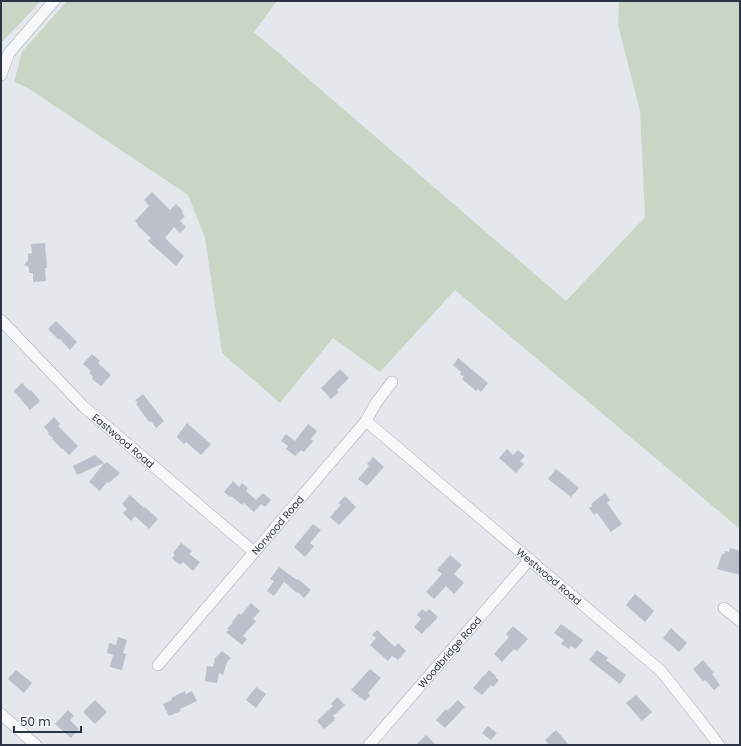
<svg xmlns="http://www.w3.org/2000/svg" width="741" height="746" font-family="Poppins,sans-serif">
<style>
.green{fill:#c9d6c5}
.building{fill:#bbc0ca}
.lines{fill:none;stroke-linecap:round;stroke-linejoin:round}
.minor-casing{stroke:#a9aeb7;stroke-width:12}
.minor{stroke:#f7f8fa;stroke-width:11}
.labels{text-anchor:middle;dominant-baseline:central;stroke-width:3;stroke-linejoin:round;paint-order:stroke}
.street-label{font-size:10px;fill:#2b3445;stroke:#f4f6f9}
</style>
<rect width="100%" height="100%" fill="#e4e7ec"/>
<path class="green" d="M1 1H41L1 43Z
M67 1H277L254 32 566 301 645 217 640 111 618 25 619 1H740V529L455 290 380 372 333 338 280 403 222 353 205 238 188 195 28 88 14 82 22 52Z"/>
<path class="building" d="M152 192 170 210 176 204 183 211 182 213 185 216 180 221 186 227 180 233 174 227 165 238 184 256 176 266 148 241 151 238 137 225 138 224 135 221 149 206 144 200Z
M45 243 47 268H45L46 281 33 282V273H29V267L24 265 28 260V254L32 253 31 244Z
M56 321 77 342 70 350 60 339 59 340 48 329Z
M92 354 100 361 98 363 111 375 101 386 92 379 93 377 89 373 91 371 83 364Z
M458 358 488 383 481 392 478 389 476 391 462 379 464 377 460 374 461 372 453 365Z
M340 369 349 378 337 390 339 392 331 399 321 388Z
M22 383 30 391 31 390 40 401 30 410 14 391Z
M143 394 164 421 156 428 151 421 149 422 141 411 140 409 136 404 138 403 135 400Z
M54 417 60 424 58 426 78 446 69 455 62 448V449L52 439 53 438 48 434 49 433 44 427Z
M187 423 211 444 201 455 186 442 184 444 177 437 178 435Z
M308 424 317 431 311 439 313 441 304 452 301 450 295 456 286 449 288 446 281 441 286 434 295 441Z
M507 449 513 455 518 450 525 456 520 461 524 464 516 473 499 458Z
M95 455 104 463 77 475 73 466Z
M373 457 384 467 367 486 358 479 369 466 367 464Z
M107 462 120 473 109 483 107 482 100 491 89 482 104 463 105 464Z
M556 469 579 488 571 497 548 479Z
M233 481 239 487 242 483 248 488 246 491 256 500 263 493 271 500 265 507 261 504 254 512 244 503 242 505 231 496 230 497 224 492Z
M605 493 610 500 607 503 622 524 611 532 597 513 594 515 589 508 592 506 591 504Z
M130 495 144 508 145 507 158 519 149 529 135 516 131 521 123 513 127 509 122 504Z
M345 496 356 507 339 525 330 517 341 505 338 503Z
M313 524 321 530 310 543 314 546 305 557 294 547Z
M181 543 192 551 189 554 200 562 193 571 183 562 180 565 172 558 175 555 173 553Z
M730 548 740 551V575L717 569 722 554H724L725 551 729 552Z
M450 555 462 565 454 574 464 583 454 594 446 586 434 599 426 592 442 574 437 570Z
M279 567 297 580 298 579 311 590 304 598 298 592 297 593 284 582 274 596 267 591 274 581 270 579Z
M635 594 654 611 645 622 626 605Z
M251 603 260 611 253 619 256 621 243 636 247 639 242 645 226 632 229 630 227 629 233 622H232L239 613 241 615Z
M422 609 426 612 429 609 438 617 428 628H427L422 634 414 627 421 619 417 615Z
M561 624 583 640 576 649 571 646 569 649 561 644 564 640 554 633Z
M513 626 528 639 517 651 514 649 502 662 494 654 509 637 506 634Z
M671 628 687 643 679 652 663 638Z
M377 630 395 647 398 643 406 651 398 660 392 656 388 661 370 645 376 638 372 635Z
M118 637 127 640 123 653 126 654 122 670 110 667 113 655 107 653 109 643 116 645Z
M597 650 608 658 606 660 626 675 620 684 589 660Z
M222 651 231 658 227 662 223 675 219 673 217 683 205 681 207 666 213 667 215 658Z
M703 660 714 673 712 674 720 685 714 690 705 680 703 681 693 669Z
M370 669 381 678 368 693 370 695 365 701 351 690Z
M16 670 32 683 24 693 8 679Z
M489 670 496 676V678L499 680 493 687 491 685 482 695 473 688 484 675V676Z
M256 687 266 694 256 708 246 700Z
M185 691 186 694 192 691 197 701 180 709 181 711 169 716 163 704 172 700 171 698Z
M636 695 652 712 642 721 626 703Z
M337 697 345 705 333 716 335 718 334 719 335 720 324 729 317 721 333 706 331 704Z
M95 700 107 712 95 724 83 712Z
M458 700 465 707 445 728 436 720 446 709 447 711Z
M68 710 74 716 70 720 79 729 71 738 55 724Z
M488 726 497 733 491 740 482 733Z
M556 730 569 745H549L545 740Z
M426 735 436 745H416Z"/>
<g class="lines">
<defs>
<g id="minor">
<path d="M1 75 9 53 54 1"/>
<path id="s1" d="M1 320 83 406 254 552"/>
<path id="s2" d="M366 421 661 671 699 719 719 745"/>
<path d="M724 608 740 621"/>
<path id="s3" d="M158 665 366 421 376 403 392 382"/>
<path d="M1 714 36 745"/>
<path id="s4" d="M369 745 530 559"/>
</g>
</defs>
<use href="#minor" class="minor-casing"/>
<use href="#minor" class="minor"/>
</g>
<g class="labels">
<g class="street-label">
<text stroke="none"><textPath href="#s1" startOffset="172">Eastwood Road</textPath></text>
<text stroke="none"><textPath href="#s3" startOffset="184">Norwood Road</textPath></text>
<text stroke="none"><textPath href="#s2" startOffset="240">Westwood Road</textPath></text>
<text stroke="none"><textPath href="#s4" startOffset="123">Woodbridge Road</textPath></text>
</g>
</g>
<rect width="741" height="746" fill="none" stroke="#2b3445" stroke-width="4"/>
<path d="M14 726v6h67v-6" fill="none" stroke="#2b3445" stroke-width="2"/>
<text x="20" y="726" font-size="12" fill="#2b3445" stroke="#f4f6f9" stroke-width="3" paint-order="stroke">50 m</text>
</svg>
